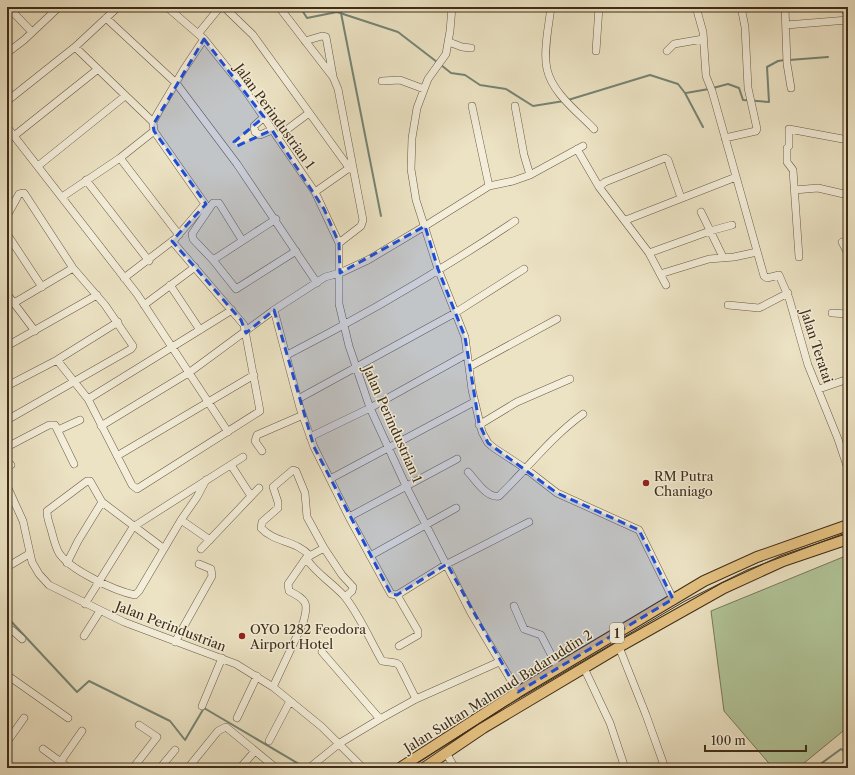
<svg xmlns="http://www.w3.org/2000/svg" width="855" height="775" font-family="'Libre Caslon Text',serif">
<style>
.green{fill:#b1c599;stroke:#787858}
.lines{fill:none;stroke-linecap:round;stroke-linejoin:round}
.stream{stroke:#758475;stroke-width:2}
.minor-casing{stroke:#6a5a42;stroke-width:8}
.highway-casing{stroke:#3e2c17;stroke-width:12}
.minor{stroke:#f3edd9;stroke-width:7}
.highway{stroke:#e6c282;stroke-width:10}
.tram{stroke:#3e2c17;stroke-width:1}
.marked{fill:#1d4ed8;fill-opacity:0.2;stroke:#1d4ed8;stroke-width:3;stroke-dasharray:8 5;stroke-linejoin:round}
.poi-dot{fill:#8f2418;stroke:#f3edd9;stroke-width:1.5}
.labels{text-anchor:middle;dominant-baseline:central;stroke-width:3;stroke-linejoin:round;paint-order:stroke}
.shield{fill:#f3edd9;stroke:#746651;stroke-width:1}
.shield-label{font-size:12px;font-weight:bold;fill:#3e2c17}
.street-label{font-size:13px;fill:#3e2c17;stroke:#f3edd9}
.poi-label{font-size:13px;fill:#3e2c17;stroke:#f3edd9;text-anchor:start}
</style>
<rect width="100%" height="100%" fill="#ece3c4"/>
<filter id="stains"><feTurbulence type="fractalNoise" baseFrequency=".005" numOctaves="4"/><feColorMatrix values="0 0 0 0 .2 0 0 0 0 .09 0 0 0 0 .02 0 0 0 .5 -.17"/></filter>
<radialGradient id="worn" r=".72"><stop offset=".6" stop-color="#630" stop-opacity="0"/><stop offset="1" stop-color="#630" stop-opacity=".3"/></radialGradient>
<path class="green" d="M848 555V727L798 768H773L724 711 711 611Z"/>
<g class="lines">
<path class="stream" d="M300 7 307 18 337 12 398 32 437 62
M343 7 341 13 381 216
M789 60 828 57
M441 65 451 73 465 75 480 85 506 89 533 106 564 101
M713 88 728 84 739 88 743 100 769 102 767 67 778 61 785 60
M686 93 709 89
M568 100 650 75 678 84 685 93 703 127
M7 617 77 692 89 681 170 721 185 740 204 708 304 767
M815 768 841 749 848 754"/>
<defs>
<path id="minor" d="M8 7 32 32
M167 7 204 39 245 90 315 192 339 243V304L349 346 370 408 406 486 471 613 518 692
M224 7 253 35 350 169
M279 7 333 77 338 89 363 220 361 226 339 243
M452 7 450 31 446 54 428 79 417 108 412 138 411 169 416 200 438 269 465 337 472 390 482 432 488 443 494 448 526 469 557 493 639 530 673 599
M551 7C549 24 543 52 547 69 552 93 578 112 594 129
M696 7 703 32 706 76 712 91 764 276 767 278 779 275 789 298 808 365 838 439 848 469
M785 7 787 64 791 88
M844 7 848 16
M106 18 176 83 237 164 317 283
M786 25 848 20
M198 34 220 7
M305 41 322 36 326 37 333 76
M449 42 462 47 471 48
M75 47 153 122
M596 51 599 7
M667 51 674 44 703 39
M7 53 24 40 59 7
M382 81 400 80 424 89
M7 101 75 47 118 7
M472 106 489 186
M515 106 524 155 530 175
M264 117 254 126 255 132 260 135 272 130
M7 127 137 294 228 432
M14 136 98 69
M277 137 309 113
M725 138 756 131 757 129 748 88 745 27 741 7
M577 149 599 187
M120 158 179 235
M38 166 125 96
M86 180 149 261
M794 190 818 188 848 195
M315 192 352 166
M62 197 120 158 154 131 153 122 159 111 184 69 204 39
M701 212 723 257
M7 216 19 194 24 193 73 268 105 305 133 346 131 349 7 420
M626 220 736 177
M7 234 42 287
M242 240 219 203H213L192 234 193 239 213 260 236 289 296 251
M842 242 848 254
M649 253 710 231 732 225
M799 257 793 170 787 162V148L789 146V129L848 140
M213 260 276 219
M660 274 709 259 734 257 757 252
M124 278 175 239 205 204 154 131
M170 285 200 330
M666 285 649 253 599 187 605 182 665 158 668 160 681 198
M7 294 35 331
M14 303 73 268
M144 305 195 267
M728 305 759 308 788 293
M274 310 300 408 314 447 349 517 391 594 397 595 447 564 529 522
M832 313 848 314
M7 346 97 295
M287 355C365 315 442 270 515 221
M57 360 88 399 132 485 137 489 260 411 244 325 172 241
M469 367 557 319
M7 386 57 360 118 322
M819 389 848 379
M88 399 232 310
M298 399 455 313 524 269
M479 425 517 402 570 379
M101 426 190 372 274 310 325 277 340 273 368 260 425 226 489 186 513 181 530 175 583 146
M58 430 80 420
M310 437 370 408 467 354
M7 447 49 425H55L74 464
M262 451 255 441 257 435 303 415
M117 456 254 375
M231 465 251 496
M7 467 11 465
M468 472C475 479 487 499 499 496 527 469 551 437 583 414
M330 479 474 402
M7 486 23 521 32 562 39 574 49 585 124 622 236 664 273 687 322 727 363 768
M349 517 457 459
M181 520 210 540
M163 548 102 502 90 481H87L47 511C47 518 49 523 51 529 53 537 55 546 59 553 70 570 115 591 135 595L139 591 181 520 197 497 206 480
M201 549 259 488
M310 556C296 540 275 543 261 528L262 522 278 508V502L273 487 293 470 296 471 305 493 307 517 324 548 342 575 353 587 352 591 345 597
M370 556 456 508
M306 558C315 573 333 583 345 597 360 616 370 640 382 661L396 663 399 665 416 699
M67 563 78 541 102 502
M7 567 29 554
M397 595 418 631V635L399 646
M85 604 133 527 243 457
M514 606 524 629 541 635 558 668
M7 630H12L22 639
M84 636 100 611
M175 642 212 576 211 569 199 564
M619 647 646 715 665 768
M322 652 380 719 416 699 499 662
M584 668 610 723 625 768
M7 675 68 718
M273 687 303 623C309 603 307 600 289 591L288 584 306 558 324 548
M202 706 222 658
M237 718 257 676
M269 741 290 701
M7 742 24 718
M43 749 69 768
M446 753 455 768
M61 761 82 731
M133 768 157 737 139 725
M160 768 175 750
M188 768 218 731 226 727 276 768
M240 768 255 751
M309 768 340 743 380 719"/>
<path id="highway" d="M400 768 518 692 704 581 757 557 848 525
M424 768 483 728 619 647 724 588 783 561 848 539"/>
</defs>
<use href="#minor" class="minor-casing"/>
<use href="#highway" class="highway-casing"/>
<use href="#minor" class="minor"/>
<use href="#highway" class="highway"/>
<path class="tram" d="M409 768 505 707 685 601 747 570 848 532"/>
</g>
<path class="marked" d="M204 39 264 117 234 142 237 146 272 130 324 209 339 243 340 273 425 226 438 269 465 337 479 423 488 443 557 493 639 530 673 599 518 692 447 564 397 595 391 594 314 447 274 310 246 333 241 320 172 241 206 204 154 131 153 125Z"/>
<g class="poi-dot">
<circle cx="646" cy="483" r="4"/>
<circle cx="242" cy="636" r="4"/>
</g>
<g class="labels">
<rect class="shield" x="610" y="623" width="14" height="20" rx="3"/>
<g class="shield-label">
<text x="617" y="633">1</text>
</g>
<g class="street-label">
<text transform="translate(275 116) rotate(54)">Jalan Perindustrian 1</text>
<text transform="translate(817 346) rotate(72)">Jalan Teratai</text>
<text transform="translate(393 424) rotate(66)">Jalan Perindustrian 1</text>
<text transform="translate(171 626) rotate(21)">Jalan Perindustrian</text>
<text transform="translate(498 691) rotate(-32)">Jalan Sultan Mahmud Badaruddin 2</text>
</g>
<g class="poi-label">
<text x="654" y="476">RM Putra<tspan x="654" dy="15">Chaniago</tspan></text>
<text x="250" y="629">OYO 1282 Feodora<tspan x="250" dy="15">Airport Hotel</tspan></text>
</g>
</g>
<rect width="855" height="775" fill="none" stroke="#ece3c4" stroke-width="24"/>
<rect x="8" y="8" width="839" height="759" fill="none" stroke="#3e2c17" stroke-width="2"/>
<rect x="12" y="12" width="831" height="751" fill="none" stroke="#3e2c17"/>
<path d="M705 745v6h101v-6" fill="none" stroke="#3e2c17" stroke-width="2"/>
<text x="711" y="745" font-size="12" fill="#3e2c17" stroke="#f3edd9" stroke-width="3" paint-order="stroke">100 m</text>
<rect width="100%" height="100%" filter="url(#stains)"/>
<rect width="100%" height="100%" fill="url(#worn)"/>
</svg>
